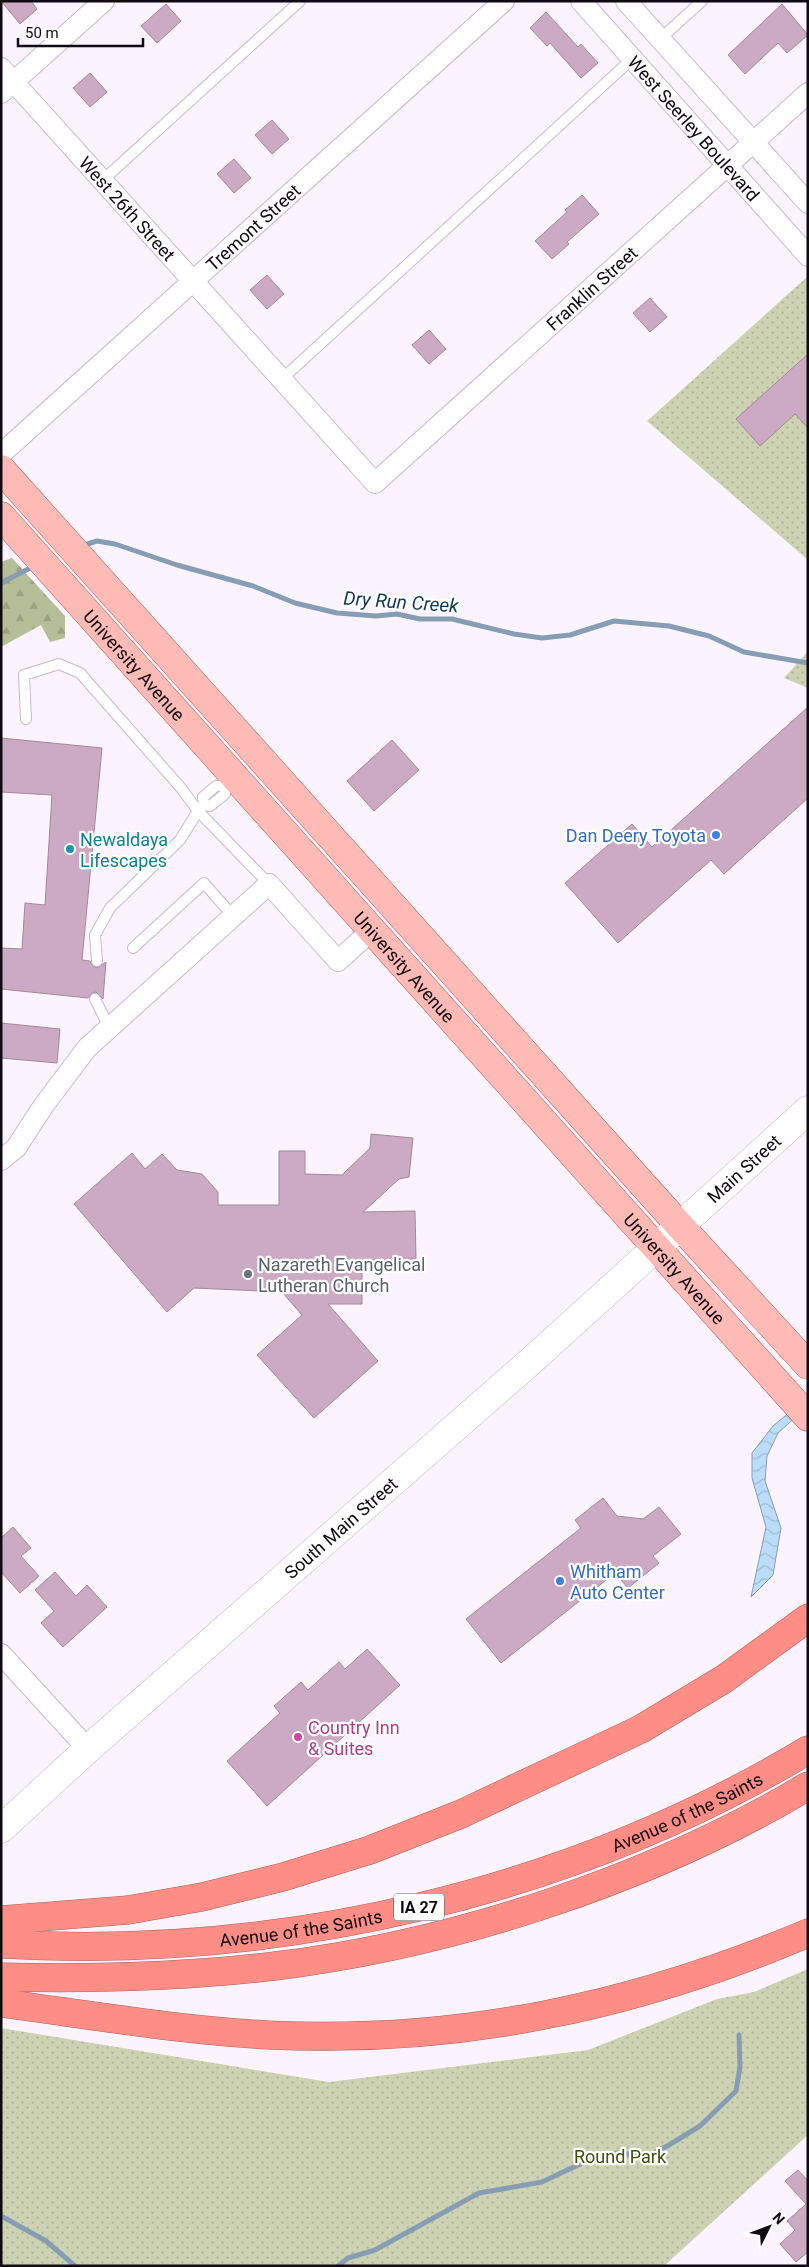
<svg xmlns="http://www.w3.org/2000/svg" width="809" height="2267" font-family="Roboto,sans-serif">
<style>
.grass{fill:url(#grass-dots)}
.forest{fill:url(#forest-firs)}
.water{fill:url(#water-waves);stroke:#879db4}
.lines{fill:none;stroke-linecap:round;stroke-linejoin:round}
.stream{stroke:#879db4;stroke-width:5}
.building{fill:#cdaac4;stroke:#a2889a}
.lane-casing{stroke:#c8b8d2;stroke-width:12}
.street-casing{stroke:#c8b8d2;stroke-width:22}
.secondary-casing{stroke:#c8b8d2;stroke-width:29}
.primary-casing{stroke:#aa5f5d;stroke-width:29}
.highway-casing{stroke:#aa5f5d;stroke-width:29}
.lane{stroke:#fff;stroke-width:10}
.street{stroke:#fff;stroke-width:20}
.secondary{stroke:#fff;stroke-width:28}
.primary{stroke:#febbb6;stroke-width:28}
.highway{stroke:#fe8e85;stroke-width:28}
.shop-dot{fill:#3f7fe0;stroke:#fff;stroke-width:2}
.culture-dot{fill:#0f9aa8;stroke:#fff;stroke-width:2}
.worship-dot{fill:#6b7280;stroke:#fff;stroke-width:2}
.hotel-dot{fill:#d1479c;stroke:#fff;stroke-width:2}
.labels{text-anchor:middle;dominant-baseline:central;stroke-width:4.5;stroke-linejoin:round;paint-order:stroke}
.shield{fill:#fff;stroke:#575359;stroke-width:1}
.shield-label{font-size:16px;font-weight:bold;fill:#0f0912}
.street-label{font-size:18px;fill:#0f0912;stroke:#fff}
.shop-label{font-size:18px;fill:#366cbe;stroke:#fff;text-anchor:end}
.culture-label{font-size:18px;fill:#0d838f;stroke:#fff;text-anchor:start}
.worship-label{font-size:18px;fill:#5b616d;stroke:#fff;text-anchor:start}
.hotel-label{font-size:18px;fill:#b23c85;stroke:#fff;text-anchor:start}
.park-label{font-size:18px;fill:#454d0f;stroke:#fff}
.water-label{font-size:19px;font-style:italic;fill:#103854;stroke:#fff}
</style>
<defs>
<pattern id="grass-dots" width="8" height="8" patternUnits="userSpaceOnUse" patternTransform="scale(1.25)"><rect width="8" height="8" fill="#ccd2b2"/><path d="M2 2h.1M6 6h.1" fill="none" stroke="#aeb398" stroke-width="1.8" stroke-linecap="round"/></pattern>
<pattern id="forest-firs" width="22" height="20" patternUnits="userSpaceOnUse" patternTransform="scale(1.25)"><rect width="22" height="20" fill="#b6be97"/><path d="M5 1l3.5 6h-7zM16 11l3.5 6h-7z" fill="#9ba281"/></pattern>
<pattern id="water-waves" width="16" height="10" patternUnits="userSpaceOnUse" patternTransform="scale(1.25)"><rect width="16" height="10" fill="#bbddf9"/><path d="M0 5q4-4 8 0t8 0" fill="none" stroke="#a0bcd4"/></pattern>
</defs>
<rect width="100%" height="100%" fill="#fbf4ff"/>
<path class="grass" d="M808 276V560L647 421Z
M808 651V688L784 678Z
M808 1969V2135L664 2266H1V2028L329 2082 588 2050 717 1999 754 1992Z"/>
<path class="forest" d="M12 558 65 616V638L50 642 41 625 1 647V562Z"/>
<path class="water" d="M808 1397V1406L778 1433 767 1456 765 1481 781 1528 773 1575 751 1597 766 1527 752 1478V1453L773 1426Z"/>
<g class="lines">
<path class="stream" d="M81 546 97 541 115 544 177 565 253 586 295 603 337 613 376 616 397 614 420 619H452L514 634 542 638 570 635 614 621 669 626 709 636 744 652 808 663
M1 583 34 566
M1 2216 46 2241 75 2266
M338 2266 348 2258 375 2250 479 2193 542 2182 593 2158 617 2153 648 2156 669 2145 700 2126 736 2091 740 2067 739 2035"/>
</g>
<path class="building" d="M1 1H31L37 9 20 24Z
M166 4 181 21 157 43 141 26Z
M782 4 808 35 787 53 778 43 745 74 728 55Z
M546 12 578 47 581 44 598 63 581 78 550 43 547 46 530 28Z
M90 73 107 92 90 107 73 88Z
M272 120 289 139 272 154 255 135Z
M234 159 251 178 234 193 217 174Z
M582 195 599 214 567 242 569 244 552 259 535 241 567 212 565 210Z
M267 275 284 294 267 309 250 290Z
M650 298 667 317 650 332 633 313Z
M429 330 446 349 429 364 412 345Z
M808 354V428L795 414 760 446 736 419Z
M808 707V798L724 874 711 860 618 943 565 883 632 824 652 847Z
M1 738 102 748 82 960 90 961 92 965 97 968 106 962 103 999 96 992 92 993 88 998 1 989V948L22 949 25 903 45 905 52 795 1 792Z
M392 740 419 770 374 811 347 781Z
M1 1023 60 1029 57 1063 1 1058Z
M371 1134 413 1138 409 1177 399 1179 363 1212 415 1211 416 1259 362 1260V1304H328L378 1361 314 1418 257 1355 302 1315 282 1292 194 1288 167 1312 74 1204 132 1153 145 1169 162 1154 177 1170 202 1174 218 1192V1205H279V1151H305V1174L342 1175 370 1148Z
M603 1498 617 1516 643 1519 659 1507 681 1534 653 1556 659 1563 628 1588 615 1573 501 1663 466 1619 581 1528 575 1520Z
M13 1527 31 1548 21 1556 39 1576 20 1593 1 1572V1538Z
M55 1572 76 1596 87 1585 107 1607 63 1647 41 1623 54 1611 35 1590Z
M367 1649 400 1685 267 1806 227 1761 280 1713 274 1706 301 1682 308 1690 339 1662 345 1669Z
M798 2170 808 2181V2252L796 2262 780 2244 795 2230 787 2221 806 2204 785 2181Z"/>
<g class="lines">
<defs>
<path id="lane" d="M660 39 702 1
M103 180 300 1
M282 379 632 59
M26 719 24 675 59 664 80 673 181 788 198 811 269 884
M226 785 225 794 210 806 204 805 203 797 216 786 226 785 235 777
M133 948 204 883 233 916
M97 961 95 935 110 908 180 840 198 811 204 805
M95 999 109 1027"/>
<g id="street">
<path id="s1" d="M581 1 808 256"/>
<path d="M626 1 808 203"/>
<path id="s2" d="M1 68 375 483 808 93"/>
<path d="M1 93 104 1"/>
<path id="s3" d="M1 454 504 1"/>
<path d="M1 1160 16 1148 44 1105 87 1048 269 884 338 961 372 930"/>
<path d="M1 1654 88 1749"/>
</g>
<g id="secondary">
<path id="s4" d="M1 1829 88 1749 531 1361 808 1110"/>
</g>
<g id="primary">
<path d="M1 469 680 1226 808 1365"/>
<path id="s5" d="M1 516 808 1417"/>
</g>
<g id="highway">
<path d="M1 1920 128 1910 202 1897 283 1877 370 1850 461 1814 641 1729 724 1679 808 1618"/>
<path id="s6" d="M1 1944C280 1960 568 1894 808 1750"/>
<path d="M1 1977C92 1979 185 1977 275 1966 455 1944 652 1879 808 1786"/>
<path d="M1 2003C90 2015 179 2030 268 2035 458 2044 634 2007 808 1933"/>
</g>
</defs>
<use href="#lane" class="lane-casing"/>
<use href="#street" class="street-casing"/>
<use href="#secondary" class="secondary-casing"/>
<use href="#primary" class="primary-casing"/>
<use href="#highway" class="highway-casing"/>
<use href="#lane" class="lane"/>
<use href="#street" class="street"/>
<use href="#secondary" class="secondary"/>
<use href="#primary" class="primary"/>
<use href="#highway" class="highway"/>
</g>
<g class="shop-dot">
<circle cx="716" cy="835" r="5"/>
<circle cx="560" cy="1581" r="5"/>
</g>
<circle class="culture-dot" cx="70" cy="849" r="5"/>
<circle class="worship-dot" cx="248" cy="1274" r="5"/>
<circle class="hotel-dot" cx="298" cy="1737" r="5"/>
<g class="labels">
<rect class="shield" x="394" y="1893.5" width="50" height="27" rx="4"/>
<g class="shield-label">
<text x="419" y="1907">IA 27</text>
</g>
<g class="street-label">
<text stroke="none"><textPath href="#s1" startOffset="170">West Seerley Boulevard</textPath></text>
<text stroke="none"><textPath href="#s2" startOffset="189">West 26th Street</textPath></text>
<text stroke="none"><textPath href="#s3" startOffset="339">Tremont Street</textPath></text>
<text stroke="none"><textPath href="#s2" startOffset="850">Franklin Street</textPath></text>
<text stroke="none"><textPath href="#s5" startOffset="200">University Avenue</textPath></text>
<text stroke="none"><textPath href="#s5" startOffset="605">University Avenue</textPath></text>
<text stroke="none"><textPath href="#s4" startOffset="994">Main Street</textPath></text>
<text stroke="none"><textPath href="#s5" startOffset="1010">University Avenue</textPath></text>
<text stroke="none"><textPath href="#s4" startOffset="454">South Main Street</textPath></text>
<text stroke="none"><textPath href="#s6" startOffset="706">Avenue of the Saints</textPath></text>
<text stroke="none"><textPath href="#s6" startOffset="301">Avenue of the Saints</textPath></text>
</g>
<g class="shop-label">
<text x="706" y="835">Dan Deery Toyota</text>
<text x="570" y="1571" text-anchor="start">Whitham<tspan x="570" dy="21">Auto Center</tspan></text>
</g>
<g class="culture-label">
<text x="80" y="839">Newaldaya<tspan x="80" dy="21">Lifescapes</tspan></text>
</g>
<g class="worship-label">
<text x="258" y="1264">Nazareth Evangelical<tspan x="258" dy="21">Lutheran Church</tspan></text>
</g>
<g class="hotel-label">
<text x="308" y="1727">Country Inn<tspan x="308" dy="21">&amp; Suites</tspan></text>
</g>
<g class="park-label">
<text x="620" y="2156">Round Park</text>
</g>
<g class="water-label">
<text transform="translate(401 602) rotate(4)">Dry Run Creek</text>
</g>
</g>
<rect width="809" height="2267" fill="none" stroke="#0f0912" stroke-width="5"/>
<g transform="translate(769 2227) rotate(48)" stroke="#ffffff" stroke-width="4" paint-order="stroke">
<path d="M0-4L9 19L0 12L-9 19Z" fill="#0f0912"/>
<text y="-8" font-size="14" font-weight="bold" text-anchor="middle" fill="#0f0912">N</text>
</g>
<path d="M18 38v8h125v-8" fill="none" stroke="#0f0912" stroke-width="2.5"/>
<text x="25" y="38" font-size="15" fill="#0f0912" stroke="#ffffff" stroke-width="4" paint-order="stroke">50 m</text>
</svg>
